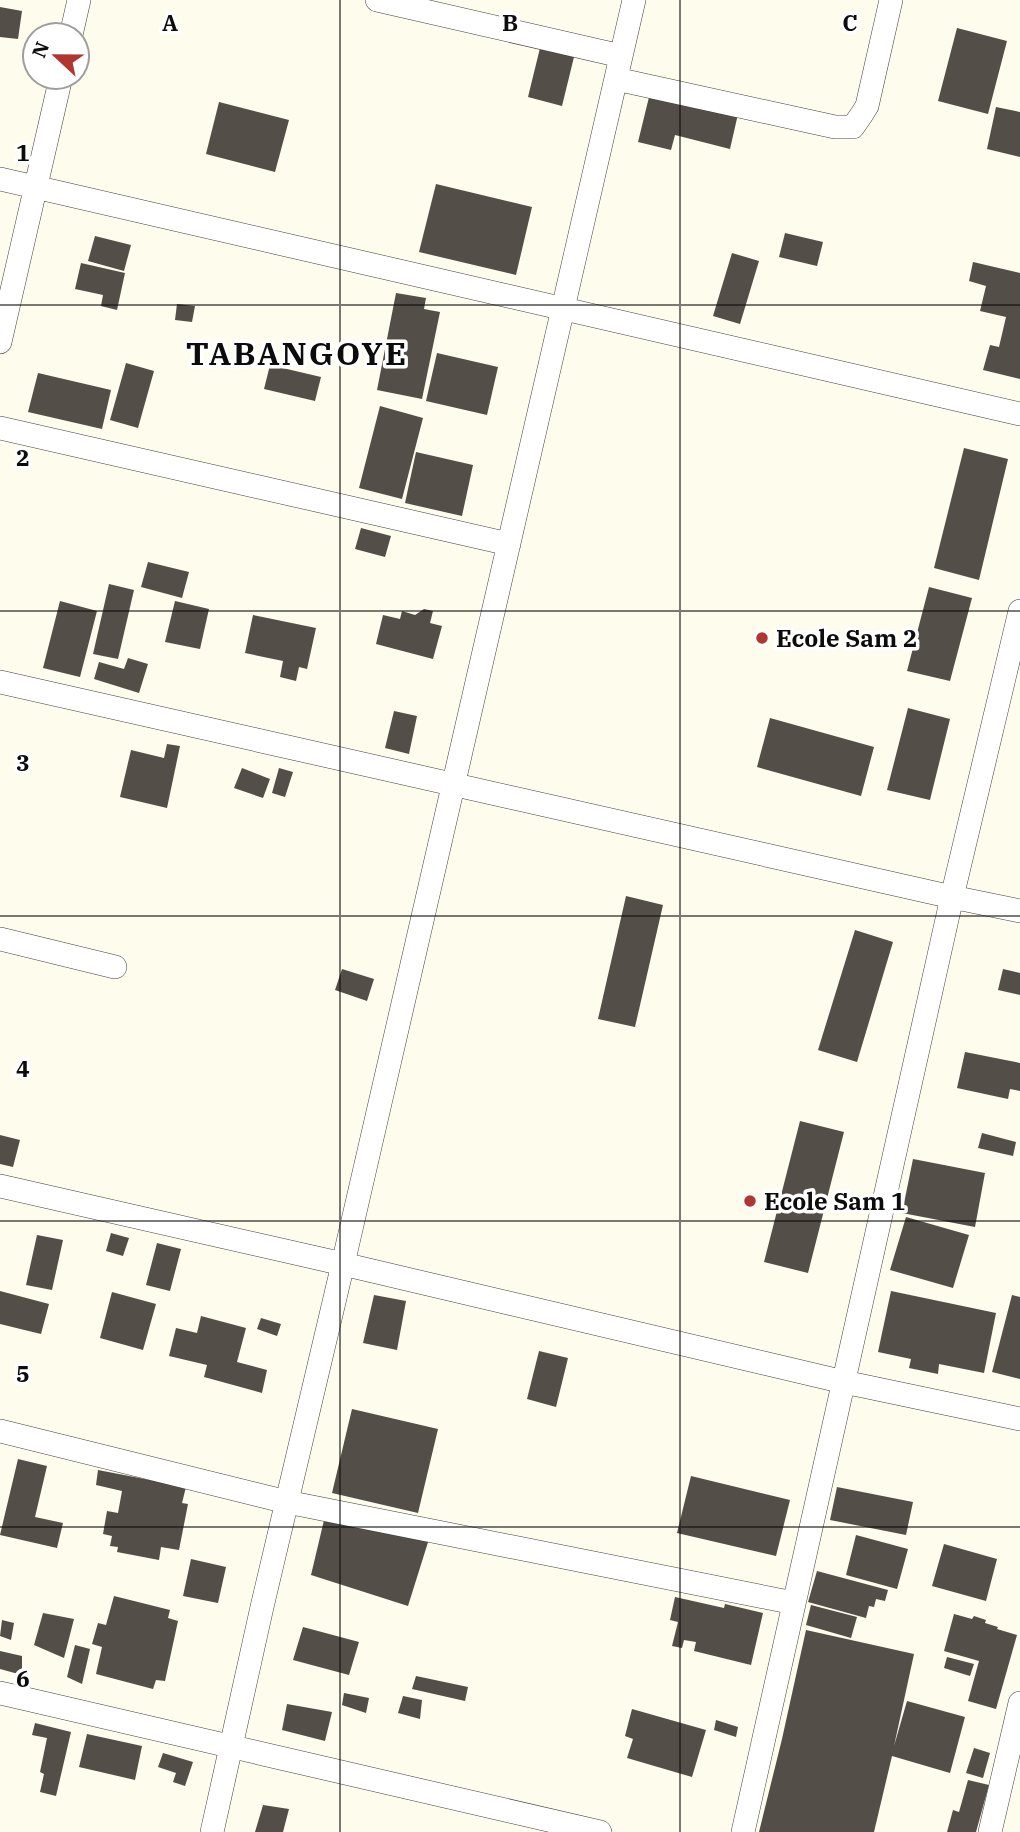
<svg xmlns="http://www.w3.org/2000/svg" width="1020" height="1832" font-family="'IBM Plex Serif',serif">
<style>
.building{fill:#544e49}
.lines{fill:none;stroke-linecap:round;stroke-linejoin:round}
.street-casing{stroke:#3f3f3f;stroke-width:24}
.street{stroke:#fff;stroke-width:23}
.grid{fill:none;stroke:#0c0c0c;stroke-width:2;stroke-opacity:0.55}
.poi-dot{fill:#b03630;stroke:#fff;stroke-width:2.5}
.labels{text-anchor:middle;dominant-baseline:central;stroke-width:7;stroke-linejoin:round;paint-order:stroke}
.poi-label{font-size:24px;font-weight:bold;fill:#0c0c0c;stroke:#fff;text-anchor:start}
.district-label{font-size:32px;font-weight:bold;letter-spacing:2px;fill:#0c0c0c;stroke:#fff}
.grid-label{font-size:23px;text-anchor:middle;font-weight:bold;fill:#0c0c0c;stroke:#fff;stroke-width:7;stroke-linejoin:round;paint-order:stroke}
</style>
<rect width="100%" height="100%" fill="#fdfced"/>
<path class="building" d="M0 7 22 11 18 39 0 37Z
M957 28 1007 41 988 114 938 101Z
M540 48 574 57 562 106 528 97Z
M650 93 738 114 730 149 675 135 671 150 638 142Z
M219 102 289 120 275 172 206 154Z
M996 107 1020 112V157L987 149Z
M436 184 532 207 516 275 419 252Z
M785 233 823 242 817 266 779 257Z
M95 236 131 245 124 271 88 261Z
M732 253 759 261 740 324 713 316Z
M973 262 1020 273V379L983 370 990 345 999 347 1006 317 980 311 986 286 969 281Z
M81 263 125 273 117 310 101 306 103 295 75 289Z
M396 293 426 298 424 309 440 312 422 399 377 390Z
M177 304 195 306 192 322 175 320Z
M437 353 498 367 487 415 426 401Z
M126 363 154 371 138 428 110 420Z
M270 365 321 377 315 401 264 389Z
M38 373 111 390 102 429 28 412Z
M380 406 423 418 402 499 359 488Z
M964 448 1008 459 979 580 934 568Z
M416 452 473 465 462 516 405 503Z
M361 528 391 536 385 557 355 549Z
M148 562 189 572 182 598 141 587Z
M109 584 134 590 118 659 93 654Z
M929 587 972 598 950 681 907 671Z
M60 601 97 611 80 677 43 668Z
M175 601 209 609 200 649 165 642Z
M424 609 433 611 430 623 442 626 433 659 376 644 383 615 400 619 402 611 415 615Z
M253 615 316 628 307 669 299 667 296 681 280 677 283 661 245 653Z
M128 658 148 664 139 693 94 679 99 662 124 669Z
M908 708 950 719 930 800 887 790Z
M394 711 417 716 409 754 385 748Z
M770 718 874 747 861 796 757 767Z
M167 744 180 746 167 808 120 797 131 750 164 758Z
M242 768 270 779 263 798 234 788Z
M279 768 293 772 285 797 272 793Z
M626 896 663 905 635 1027 598 1019Z
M855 930 893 942 857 1062 818 1050Z
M342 969 374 979 367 1001 335 990Z
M1003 969 1020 973V995L998 990Z
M965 1052 1020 1063V1091L1010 1089 1008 1099 957 1088Z
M800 1121 844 1132 808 1273 764 1262Z
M982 1133 1016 1142 1013 1156 978 1148Z
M0 1135 20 1140 13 1167 0 1164Z
M913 1159 985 1173 975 1227 902 1213Z
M906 1217 969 1235 953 1288 890 1270Z
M111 1233 129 1238 123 1256 106 1251Z
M37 1235 63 1240 52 1290 26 1285Z
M157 1243 181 1249 170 1291 146 1285Z
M0 1291 49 1304 41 1334 0 1324Z
M891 1291 996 1313 984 1373 939 1364 938 1374 909 1368 911 1359 878 1352Z
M112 1292 156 1304 143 1350 100 1338Z
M374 1295 406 1301 397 1350 363 1343Z
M1012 1295 1020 1297V1379L992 1372Z
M201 1316 246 1328 237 1362 267 1370 262 1393 204 1377 207 1365 169 1356 176 1328 197 1333Z
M261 1318 281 1324 277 1336 257 1329Z
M539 1351 568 1358 556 1407 527 1399Z
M352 1409 438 1429 418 1513 332 1493Z
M18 1459 47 1466 35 1517 63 1523 57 1548 0 1535Z
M98 1470 186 1487 182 1503 188 1504 179 1550 161 1547 159 1560 117 1552 118 1547 110 1546 112 1536 103 1534 107 1511 118 1513 122 1491 96 1485Z
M691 1476 790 1500 776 1556 677 1533Z
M837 1487 913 1502 906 1535 830 1520Z
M325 1516 429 1539 408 1606 311 1575Z
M856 1535 908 1549 897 1589 846 1575Z
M944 1544 997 1559 986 1601 932 1586Z
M191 1559 226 1567 218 1603 183 1596Z
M817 1571 888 1590 885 1601 876 1599 874 1607 869 1606 866 1618 808 1602Z
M114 1596 170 1610 168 1618 178 1621 165 1681 156 1680 153 1689 96 1674 102 1647 92 1644 98 1623 106 1625Z
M675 1597 724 1608 725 1604 763 1613 751 1665 694 1651 696 1642 684 1640 682 1648 672 1646 678 1622 670 1620Z
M811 1605 857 1617 851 1638 806 1625Z
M43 1613 74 1619 64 1658 34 1645Z
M954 1614 972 1619 974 1616 986 1620 985 1623 998 1627 997 1629 1017 1635 996 1709 968 1701 979 1661 944 1651Z
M2 1620 14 1623 11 1640 0 1636Z
M303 1627 359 1642 349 1675 293 1660Z
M806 1630 914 1654 894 1746 907 1701 965 1717 950 1773 892 1756 874 1832H759L782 1739Z
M75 1645 90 1649 82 1684 67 1677Z
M0 1651 22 1656V1675L0 1669Z
M947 1657 974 1664 970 1676 944 1668Z
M416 1676 468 1687 465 1701 412 1689Z
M344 1693 369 1698 366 1713 342 1705Z
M403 1696 422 1700 420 1719 398 1713Z
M287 1704 332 1712 325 1741 282 1730Z
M632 1709 706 1730 692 1777 627 1758 633 1739 625 1736Z
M716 1720 738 1727 736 1737 714 1730Z
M35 1723 71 1732 56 1796 40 1792 44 1774 40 1772 47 1738 32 1735Z
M87 1734 142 1746 135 1780 79 1767Z
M974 1748 990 1753 983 1778 966 1773Z
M163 1753 193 1762 185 1786 173 1782 176 1773 158 1767Z
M968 1780 989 1785 976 1832H947L953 1810 959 1812Z
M263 1805 289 1809 283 1832H255Z"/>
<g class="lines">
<defs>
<path id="street" d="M377 0 621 56
M71 35 79 0
M616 79 835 127H853L862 114 867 106 891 0
M0 179 1020 414
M0 342 61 77
M0 428 509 544
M0 682 952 897 1020 911
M0 939 115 967
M0 1186 343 1264 844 1382 1020 1419
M0 1431 287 1502 794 1603
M0 1693 600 1832
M212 1832 262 1607 343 1264 634 0
M743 1832 952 897 1020 611
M990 1832 1020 1703"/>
</defs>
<use href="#street" class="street-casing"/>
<use href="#street" class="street"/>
</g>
<path class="grid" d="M340 0V1832M680 0V1832M0 305H1020M0 611H1020M0 916H1020M0 1221H1020M0 1527H1020"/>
<g class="poi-dot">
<circle cx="762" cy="638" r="7"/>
<circle cx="750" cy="1201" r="7"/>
</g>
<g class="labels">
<g class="poi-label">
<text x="776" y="638">Ecole Sam 2</text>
<text x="764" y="1201">Ecole Sam 1</text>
</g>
<g class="district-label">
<text x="297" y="353">TABANGOYE</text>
</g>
</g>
<g class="grid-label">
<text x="170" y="31">A</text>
<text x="510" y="31">B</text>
<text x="850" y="31">C</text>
<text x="23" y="161">1</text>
<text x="23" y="466">2</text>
<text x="23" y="771">3</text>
<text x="23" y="1077">4</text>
<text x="23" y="1382">5</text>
<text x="23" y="1687">6</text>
</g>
<g transform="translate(56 56) rotate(292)"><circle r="33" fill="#ffffff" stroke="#9e9e9e" stroke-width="2"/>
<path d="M0-5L12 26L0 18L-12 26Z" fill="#b03630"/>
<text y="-10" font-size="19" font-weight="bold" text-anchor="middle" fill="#0c0c0c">N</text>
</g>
</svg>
